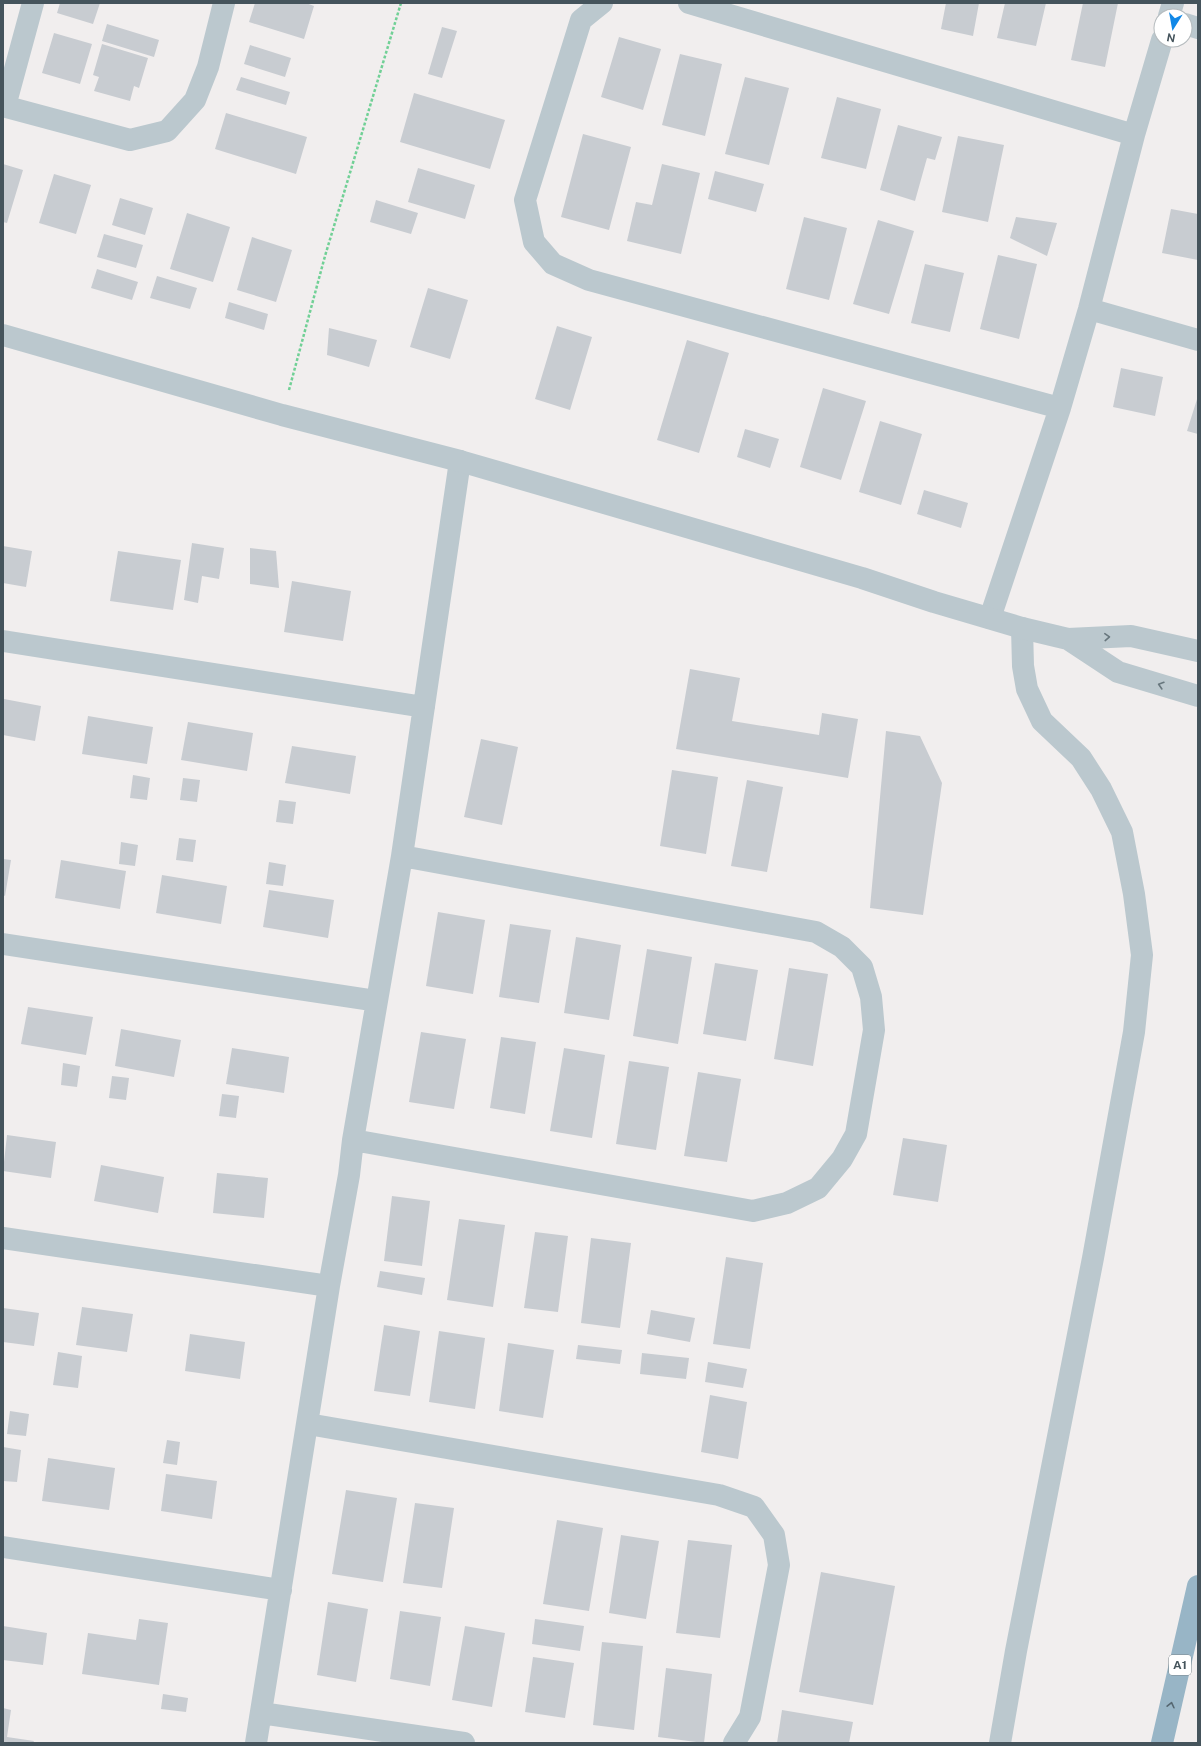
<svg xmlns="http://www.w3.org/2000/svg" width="1201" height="1746" font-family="'Public Sans',sans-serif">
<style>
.building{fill:#c8ccd1}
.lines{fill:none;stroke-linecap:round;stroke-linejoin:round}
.path{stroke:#71d096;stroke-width:2.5;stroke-dasharray:3 2;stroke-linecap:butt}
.minor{stroke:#bbc8ce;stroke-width:22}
.tertiary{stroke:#bbc8ce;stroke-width:22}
.trunk{stroke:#98b5c6;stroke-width:22}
.oneway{stroke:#68777e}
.oneway2{stroke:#566771}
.labels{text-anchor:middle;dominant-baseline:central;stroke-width:3.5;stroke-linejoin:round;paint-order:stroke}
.shield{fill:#fff;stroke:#7d878d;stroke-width:1}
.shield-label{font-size:12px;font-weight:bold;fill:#45545c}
</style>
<rect width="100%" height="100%" fill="#f1eeee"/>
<path class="building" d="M60 3H100L93 24 57 13Z
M255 3H306L314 6 304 39 249 22Z
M946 3H979L973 36 941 29Z
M1005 3H1046L1036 46 997 38Z
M1083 3H1118L1105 67 1071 60Z
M107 24 159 40 154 57 102 41Z
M442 27 457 31 442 78 428 74Z
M54 33 92 44 80 84 42 73Z
M619 37 661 49 643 110 601 97Z
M102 44 148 58 139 88 134 86 130 101 94 91 99 77 93 75Z
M250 45 291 58 285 77 244 64Z
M680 54 722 64 705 136 662 125Z
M241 77 290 92 286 105 236 90Z
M745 77 789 88 769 165 725 154Z
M414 93 505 120 490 169 400 142Z
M837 97 881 109 866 169 821 158Z
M226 113 307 137 296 174 215 149Z
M898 125 942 137 935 160 927 158 915 201 880 190Z
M583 134 631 147 609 230 561 217Z
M958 136 1004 145 988 222 942 212Z
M3 164 23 170 7 223 3 222Z
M662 164 700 173 681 254 627 241 636 202 652 205Z
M418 168 475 185 465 219 408 202Z
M715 171 764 184 756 212 708 199Z
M54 174 91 185 76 234 39 223Z
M120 198 153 208 145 235 112 225Z
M376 200 418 213 411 234 370 222Z
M1171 209 1198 214V260L1162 253Z
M187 213 230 227 213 282 170 269Z
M804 217 847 228 829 300 786 289Z
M1016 217 1057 223 1047 256 1010 238Z
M878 220 914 231 889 314 853 304Z
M104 234 143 245 136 268 97 257Z
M252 237 292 250 276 302 237 290Z
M998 255 1037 264 1019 339 980 329Z
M925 264 964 273 950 332 911 323Z
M97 269 138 282 132 300 91 288Z
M157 276 197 288 190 309 150 298Z
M428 288 468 300 450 359 410 347Z
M229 302 268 314 264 330 225 318Z
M557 326 592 337 570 410 535 399Z
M329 328 377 340 369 367 327 355Z
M687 340 729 353 699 453 657 440Z
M1121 368 1163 377 1155 416 1113 407Z
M823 388 866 401 841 480 800 467Z
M1198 396V434L1187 431Z
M880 421 922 434 901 505 859 492Z
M745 429 779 439 770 468 737 457Z
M924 490 968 503 961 528 917 514Z
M192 543 224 548 219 579 202 576 198 603 184 600Z
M3 546 32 551 26 587 3 583Z
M250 548 276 551 279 588 250 584Z
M118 551 181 560 173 610 110 601Z
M292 581 351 591 343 641 284 632Z
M690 669 740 678 732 721 819 735 822 713 858 719 848 778 676 749Z
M4 699 41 706 35 741 3 735Z
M88 716 153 727 147 764 82 754Z
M188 722 253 733 247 771 181 760Z
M886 731 920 736 942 783 923 915 870 908Z
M481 739 518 747 502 825 464 817Z
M292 746 356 756 350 794 285 783Z
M672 770 718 777 706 854 660 846Z
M133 775 150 778 147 800 130 798Z
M183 778 200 780 197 802 180 800Z
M747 780 783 787 767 872 731 866Z
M279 800 296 802 293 824 276 822Z
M179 838 196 840 193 862 176 860Z
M121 842 138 845 135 866 119 864Z
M3 859 11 860 5 896 3 895Z
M61 860 126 871 120 909 55 898Z
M269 862 286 865 283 886 266 884Z
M162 875 227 886 221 924 156 913Z
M269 890 334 900 328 938 263 927Z
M438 912 485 920 473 994 426 986Z
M510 924 551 930 539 1003 499 997Z
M576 937 621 945 609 1020 564 1013Z
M647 949 692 957 678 1044 633 1036Z
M715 963 758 970 746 1041 703 1034Z
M789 968 828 974 813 1066 774 1059Z
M28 1007 93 1017 86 1055 21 1044Z
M121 1029 181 1040 174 1077 115 1066Z
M421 1032 466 1039 454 1109 409 1102Z
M501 1037 536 1042 525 1114 490 1108Z
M232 1048 289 1057 284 1093 226 1084Z
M564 1048 605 1055 592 1138 550 1131Z
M629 1061 669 1067 656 1150 616 1144Z
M63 1063 80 1066 77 1087 61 1085Z
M698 1072 741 1079 727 1162 684 1156Z
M112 1076 129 1078 126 1100 109 1098Z
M222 1094 239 1096 236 1118 219 1116Z
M7 1135 56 1142 51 1178 3 1171Z
M903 1138 947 1145 938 1202 893 1195Z
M101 1165 164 1177 158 1213 94 1201Z
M217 1173 268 1178 264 1218 213 1213Z
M392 1196 430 1201 422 1266 384 1261Z
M459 1219 505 1225 493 1307 447 1300Z
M535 1232 568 1236 558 1312 524 1308Z
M591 1238 631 1243 620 1328 581 1323Z
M726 1257 763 1263 750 1349 713 1344Z
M380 1271 425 1278 422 1295 377 1287Z
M82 1307 133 1314 127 1352 76 1345Z
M3 1308 39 1313 34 1346 3 1342Z
M651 1310 695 1318 690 1342 647 1334Z
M384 1325 420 1331 410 1396 374 1391Z
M439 1331 485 1338 475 1409 429 1402Z
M190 1334 245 1342 240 1379 185 1371Z
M508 1343 554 1350 543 1418 499 1411Z
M578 1345 622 1350 620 1364 576 1359Z
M58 1352 82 1356 78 1388 53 1385Z
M642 1353 689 1358 686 1379 640 1374Z
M708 1362 747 1369 743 1388 705 1382Z
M710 1395 747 1402 738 1459 701 1452Z
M10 1411 29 1414 26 1436 7 1434Z
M167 1440 180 1442 177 1465 163 1463Z
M3 1447 21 1450 17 1482 3 1481Z
M48 1458 115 1468 109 1510 42 1501Z
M166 1474 217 1481 212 1519 161 1511Z
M346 1490 397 1498 383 1582 332 1574Z
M415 1503 454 1508 442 1588 403 1583Z
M557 1520 603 1528 589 1611 543 1604Z
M621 1535 659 1541 646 1619 609 1613Z
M688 1540 732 1545 720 1638 676 1633Z
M821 1572 895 1586 873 1705 799 1692Z
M328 1602 368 1609 356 1682 317 1675Z
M400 1611 441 1617 430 1686 390 1679Z
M139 1619 168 1623 159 1685 82 1674 88 1633 136 1640Z
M535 1619 584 1626 580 1651 532 1644Z
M3 1626 47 1633 43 1665 3 1660Z
M465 1626 505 1633 492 1707 452 1700Z
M602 1642 643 1646 634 1730 593 1725Z
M533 1657 574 1663 565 1718 525 1712Z
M666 1668 712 1674 704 1743 658 1737Z
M163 1694 188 1698 186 1712 161 1709Z
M3 1708 11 1710 7 1737 34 1741 33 1743H3Z
M782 1710 853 1722 849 1743H777Z"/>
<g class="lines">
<path class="path" d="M289 390 325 256 401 3"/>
<path class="minor" d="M602 3 581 20 525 200 534 242 553 264 589 280 1060 408
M689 3 1134 135
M1169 16 1173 3
M1185 24 1198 28
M3 106 130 140 167 131 195 100 208 67 224 3
M5 106 33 3
M1089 309 1198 340
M990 618 1060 408 1089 309 1134 135 1162 40
M3 641 424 707
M3 944 377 1001
M353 1140 753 1211 787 1203 818 1188 842 1159 856 1134 874 1030 871 997 862 967 842 947 816 932 402 856
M3 1238 329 1286
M308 1424 719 1495 754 1507 774 1535 779 1565 750 1717 734 1743
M3 1547 281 1590
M261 1713 464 1743
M256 1743 329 1286 349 1175 353 1140 402 856 460 461
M1000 1743 1016 1651 1093 1258 1134 1032 1142 955 1134 894 1122 832 1101 789 1081 758 1042 721 1027 689 1023 666 1022 628"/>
<path class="tertiary" d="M3 335 282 415 460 461 862 578 934 602 1022 628 1068 639 1131 636 1198 651
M1068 639 1118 672 1198 696"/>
<path class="trunk" d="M1162 1743 1198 1586"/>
</g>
<defs><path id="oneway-chevron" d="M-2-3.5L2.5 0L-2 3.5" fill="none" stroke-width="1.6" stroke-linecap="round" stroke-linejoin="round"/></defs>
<g class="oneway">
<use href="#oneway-chevron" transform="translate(1107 637) rotate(-3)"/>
<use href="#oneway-chevron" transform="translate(1161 685) rotate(-163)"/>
</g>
<use class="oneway2" href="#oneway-chevron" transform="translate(1171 1705) rotate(-77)"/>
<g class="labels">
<rect class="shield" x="1169" y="1655" width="22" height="20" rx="3"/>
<g class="shield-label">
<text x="1180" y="1665">A1</text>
</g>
</g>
<rect width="1201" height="1746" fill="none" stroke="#45545c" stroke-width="8"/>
<g transform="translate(1173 28) rotate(191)"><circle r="19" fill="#ffffff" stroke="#b5bbbe"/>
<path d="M0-3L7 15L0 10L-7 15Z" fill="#1188e7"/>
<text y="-6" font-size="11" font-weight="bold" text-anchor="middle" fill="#45545c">N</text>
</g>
</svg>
